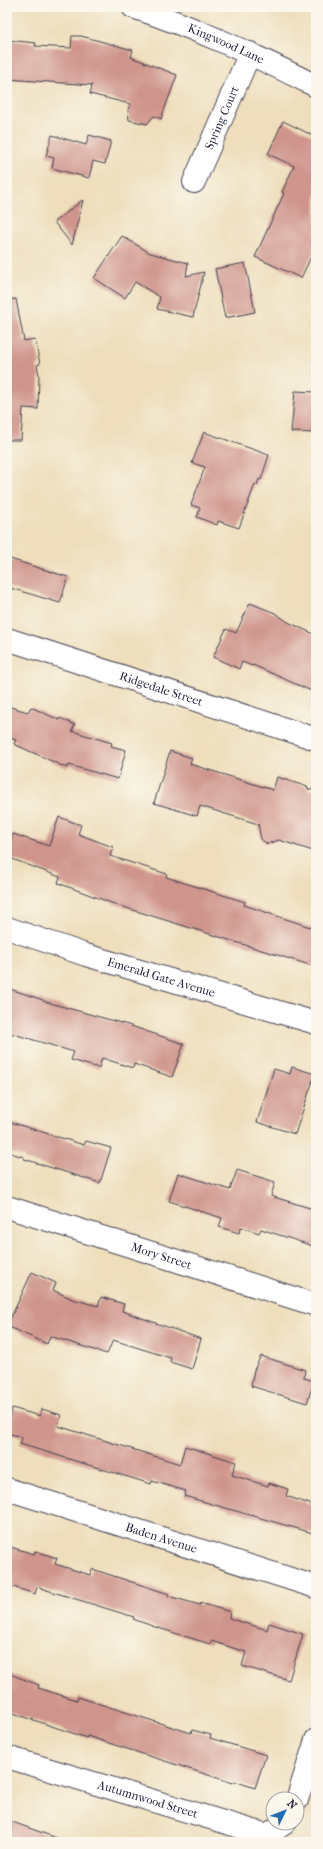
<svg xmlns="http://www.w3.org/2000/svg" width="323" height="1849" font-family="'IM FELL French Canon',serif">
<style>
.building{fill:#cf958c}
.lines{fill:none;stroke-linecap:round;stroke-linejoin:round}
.minor-casing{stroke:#413e4e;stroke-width:24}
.minor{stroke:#fff;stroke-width:22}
.labels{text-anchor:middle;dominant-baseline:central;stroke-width:3.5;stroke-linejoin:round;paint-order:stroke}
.street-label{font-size:12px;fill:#22223b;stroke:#fbf7ec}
</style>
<rect width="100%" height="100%" fill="#fbf7ec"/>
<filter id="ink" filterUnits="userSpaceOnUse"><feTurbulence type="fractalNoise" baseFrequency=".025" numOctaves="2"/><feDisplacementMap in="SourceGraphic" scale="8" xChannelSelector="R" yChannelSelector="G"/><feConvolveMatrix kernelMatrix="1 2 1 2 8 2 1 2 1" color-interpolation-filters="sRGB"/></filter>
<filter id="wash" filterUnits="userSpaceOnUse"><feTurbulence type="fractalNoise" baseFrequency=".012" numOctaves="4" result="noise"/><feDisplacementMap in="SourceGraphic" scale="16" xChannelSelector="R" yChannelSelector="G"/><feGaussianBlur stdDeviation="0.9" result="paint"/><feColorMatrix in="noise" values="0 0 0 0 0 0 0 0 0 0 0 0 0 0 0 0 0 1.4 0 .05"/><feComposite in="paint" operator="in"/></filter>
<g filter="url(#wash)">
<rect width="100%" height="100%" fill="#eedebc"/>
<g id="blocks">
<path class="building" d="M72 36H81L133 50 131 57 177 75 161 119 154 116 147 124 129 120 128 110 130 104 90 94 92 85 7 79V40L36 43 35 46 71 48Z
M283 121 316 137V246L301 278 255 257 284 193 282 192 294 166 268 154Z
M52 135 86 145 89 135 111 141 105 164 93 161 89 178 52 168 54 158 46 156Z
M83 200 72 245 54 222Z
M122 236 150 253 188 263 186 276 204 272 193 317 157 309 160 297 135 282 125 298 94 278Z
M245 263 255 312 225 318 215 269Z
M16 299 24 341 35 339 40 364 37 365 39 375 38 409 23 408 21 440H7V300Z
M295 391 316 392V433L291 432Z
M204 432 269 455 261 480 259 479 257 485 255 484 239 528 218 521 217 525 197 517 200 508 191 505 205 467 192 463Z
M7 558 68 577 60 603 7 587Z
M250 603 275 613 288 622 316 635V693L253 665 252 666 242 662 239 669 213 657 226 629 236 633Z
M7 706 28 712 31 707 59 720 60 718 75 725 72 731 112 743 111 746 126 750 118 779 69 765 67 768 14 744 16 740 7 737Z
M170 751 192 758 190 764 273 790 277 777 308 787V789L316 791V852L279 840 267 844 261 839 258 824 200 806 197 816 154 803Z
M59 817 81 825 78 834 113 847 110 856 167 874 166 877 245 902 244 905 316 929V967L117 905 58 883 60 877 7 857V852L13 834 49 846Z
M7 988 43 1000V1001L128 1025 184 1044 172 1077 134 1064 133 1068 102 1058 99 1068 71 1060 74 1052 7 1032Z
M292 1067 315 1074 295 1134 257 1122 274 1069 290 1074Z
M7 1121 84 1145 86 1141 111 1148 100 1183 24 1159V1157L7 1152Z
M237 1170 275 1182 271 1196 316 1210V1247L261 1229 259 1233 241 1227 239 1233 219 1227 222 1218 169 1201 178 1173 230 1190Z
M32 1272 56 1283 53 1290 72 1299 98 1306 101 1297 124 1304 122 1311 201 1339 192 1369 170 1362 171 1358 113 1340 107 1354 50 1336 47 1344 7 1326Z
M261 1356 305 1370 304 1378 314 1381 307 1403 251 1386 254 1370Z
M12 1408 40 1416 42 1409 61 1415 58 1426 180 1464 185 1446 236 1462 232 1475 268 1486 269 1483 288 1489 286 1496 316 1506V1534L184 1496 186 1491 152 1481 151 1484 20 1444 22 1437 7 1433V1425Z
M7 1546 34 1554 35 1551 57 1558 55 1564 90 1575 92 1569 169 1594 168 1596 200 1605 201 1603 230 1612 229 1618 267 1630 269 1623 303 1634 289 1680 242 1666 246 1652 211 1641 210 1644 155 1627 133 1619 134 1617 37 1587 35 1594 7 1585Z
M7 1673 39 1685 38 1688 77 1700 78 1697 191 1733 192 1730 211 1735 210 1738 266 1755 255 1788 234 1781 233 1783 87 1736V1738L7 1711Z
M7 1820 62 1840V1842H7Z"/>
</g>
</g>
<g filter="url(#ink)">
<use href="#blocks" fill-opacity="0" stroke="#413e4e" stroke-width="1"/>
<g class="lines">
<defs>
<g id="minor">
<path id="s1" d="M133 7C197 28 256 56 316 86"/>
<path id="s2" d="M194 182 250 53"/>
<path id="s3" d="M7 639 316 739"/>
<path id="s4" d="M7 928 86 955 316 1023"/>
<path id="s5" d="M7 1207 316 1305"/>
<path id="s6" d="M7 1489 316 1587"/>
<path id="s7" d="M7 1757 267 1835 285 1823"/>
<path d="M297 1800 316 1740"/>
</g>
</defs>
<use href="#minor" class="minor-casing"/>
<use href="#minor" class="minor"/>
</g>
</g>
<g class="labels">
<g class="street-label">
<text stroke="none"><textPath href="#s1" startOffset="100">Kingwood Lane</textPath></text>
<text stroke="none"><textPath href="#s2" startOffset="70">Spring Court</textPath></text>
<text stroke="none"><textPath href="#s3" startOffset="162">Ridgedale Street</textPath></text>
<text stroke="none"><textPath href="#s4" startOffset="162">Emerald Gate Avenue</textPath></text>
<text stroke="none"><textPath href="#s5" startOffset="162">Mory Street</textPath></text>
<text stroke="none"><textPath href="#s6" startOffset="162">Baden Avenue</textPath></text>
<text stroke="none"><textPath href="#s7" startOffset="147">Autumnwood Street</textPath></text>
</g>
</g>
<rect width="323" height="1849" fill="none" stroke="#fbf7ec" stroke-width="24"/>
<g transform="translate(285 1811) rotate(47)"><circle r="19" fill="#fbf7ec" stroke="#a4a2a5"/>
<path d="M0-3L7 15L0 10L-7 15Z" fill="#1f6fb2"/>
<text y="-6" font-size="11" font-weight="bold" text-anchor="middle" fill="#22223b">N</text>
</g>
</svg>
